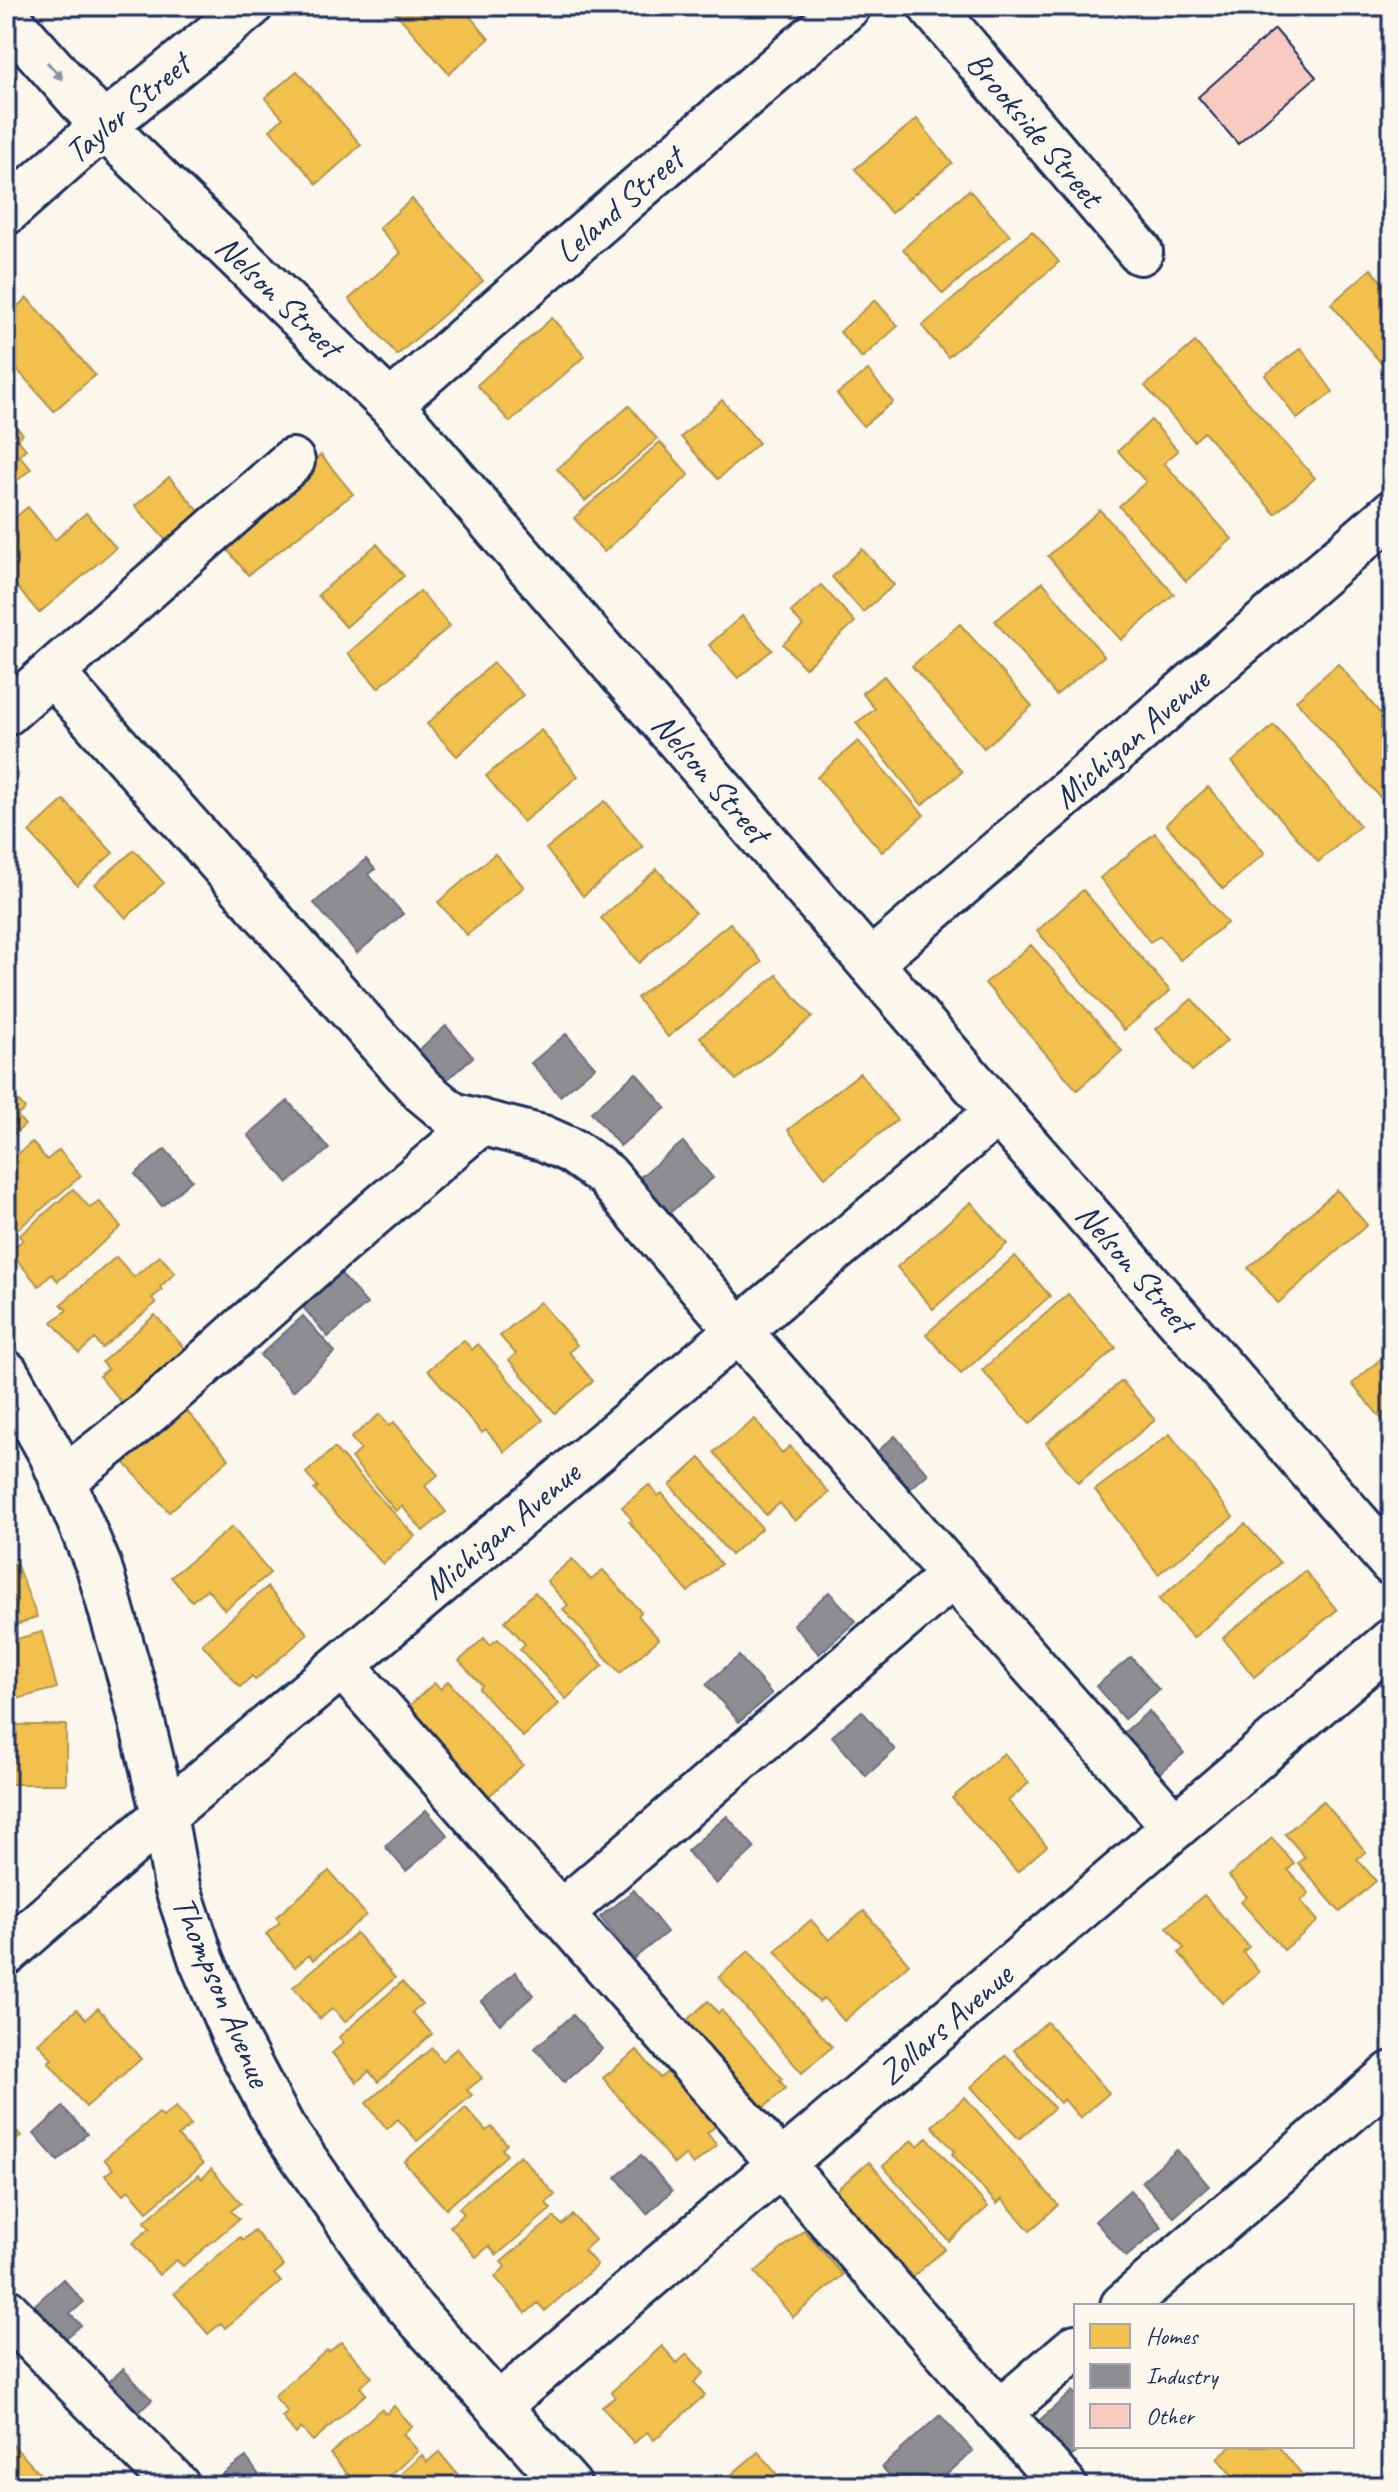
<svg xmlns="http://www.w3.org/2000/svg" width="1398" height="2492" font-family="Caveat,sans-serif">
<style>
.homes{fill:#f2c14e;stroke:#b29553;stroke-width:2}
.industry{fill:#8d8d92;stroke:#6b7182;stroke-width:2}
.building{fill:#f9cabf;stroke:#1b2f5e;stroke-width:2}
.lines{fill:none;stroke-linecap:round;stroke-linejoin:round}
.minor-casing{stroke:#1b2f5e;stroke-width:50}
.major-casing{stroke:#1b2f5e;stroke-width:50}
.minor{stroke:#fbf7ec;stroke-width:44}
.major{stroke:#fbf7ec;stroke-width:44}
.oneway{fill:#8b93a5}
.labels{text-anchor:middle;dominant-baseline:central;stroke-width:8;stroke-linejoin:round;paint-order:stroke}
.street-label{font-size:34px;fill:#1b2f5e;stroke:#fbf7ec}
</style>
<rect width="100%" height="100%" fill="#fbf7ec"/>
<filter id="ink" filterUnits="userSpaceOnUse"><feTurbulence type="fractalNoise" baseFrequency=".0125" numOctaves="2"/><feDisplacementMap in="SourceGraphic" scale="16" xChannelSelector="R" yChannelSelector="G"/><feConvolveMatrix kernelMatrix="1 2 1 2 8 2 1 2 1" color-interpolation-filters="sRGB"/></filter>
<g filter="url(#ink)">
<path class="homes" d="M390 6H461L489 39 449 74Z
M297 71 361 145 317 184 270 130 283 118 265 98Z
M917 119 952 163 891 213 855 169Z
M969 190 1010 235 943 294 903 249Z
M412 199 483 281 397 355 349 299 401 253 379 228Z
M1032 231 1059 262 948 357 922 326Z
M1371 269 1392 294V376L1331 304Z
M27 298 95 375 54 411 6 357V316Z
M875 300 898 326 862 358 840 332Z
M552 318 585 356 510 422 477 385Z
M1195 342 1315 478 1275 514 1204 432 1194 441 1145 386Z
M1301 348 1333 392 1297 419 1265 375Z
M868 370 893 402 863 426 837 394Z
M722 400 759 443 718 479 681 437Z
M629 406 657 439 585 501 557 469Z
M6 416 23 434 17 439 26 449 19 455 31 469 6 490Z
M1151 420 1178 451 1164 463 1232 539 1186 581 1119 506 1146 482 1118 451Z
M660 442 689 475 604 552 574 518Z
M321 455 353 494 248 575 217 537Z
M169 477 204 517 171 546 135 506Z
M28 507 55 540 86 513 116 548 39 613 6 574V525Z
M1100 510 1174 594 1121 640 1048 556Z
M377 544 404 576 346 627 318 595Z
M862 549 894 585 863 612 832 577Z
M1043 582 1104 656 1056 695 995 621Z
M821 585 855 622 805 668 783 644 803 626 791 612Z
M420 591 450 626 378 688 348 653Z
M742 616 772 650 738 678 709 645Z
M960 624 1032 706 984 748 912 666Z
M493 663 523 695 457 756 427 724Z
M1338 664 1392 727V797L1385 803 1296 700Z
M884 676 962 772 922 805 856 723 875 709 862 693Z
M1274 725 1360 826 1318 862 1232 762Z
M541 730 578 776 523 822 486 776Z
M858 741 924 815 882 852 817 777Z
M1208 787 1265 853 1223 889 1166 824Z
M64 800 113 853 77 885 29 832Z
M605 801 643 847 583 896 546 849Z
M1155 833 1227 923 1180 960 1160 936 1150 942 1100 878Z
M134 850 164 883 126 918 95 884Z
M495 854 524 887 467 935 438 902Z
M657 869 695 913 639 963 601 918Z
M1083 890 1170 991 1124 1030 1037 931Z
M730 923 762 962 668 1037 637 998Z
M1031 945 1122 1051 1077 1090 985 983Z
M777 975 812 1017 736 1080 700 1037Z
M1192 999 1227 1041 1192 1071 1156 1029Z
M860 1073 897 1120 825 1177 788 1130Z
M6 1087 25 1109 17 1116 25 1125 6 1141Z
M32 1142 47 1160 59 1150 81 1176 18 1229 13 1224 6 1229V1164Z
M73 1189 90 1208 99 1201 121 1227 58 1281 52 1274 39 1286 9 1251 23 1240 19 1236Z
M1337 1190 1367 1225 1278 1303 1248 1268Z
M971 1202 1007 1244 933 1309 897 1267Z
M160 1256 175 1273 160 1287 162 1290 152 1298 156 1303 102 1348 95 1339 79 1353 52 1322 67 1310 61 1304 116 1257 134 1277Z
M1015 1256 1050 1296 961 1374 926 1334Z
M1068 1294 1116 1348 1030 1424 982 1370Z
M540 1302 577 1345 569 1352 593 1381 555 1413 509 1360 516 1354 500 1336Z
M155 1315 195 1360 128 1410 99 1376 108 1369 102 1362Z
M464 1340 472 1350 478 1344 543 1420 505 1452 486 1430 482 1433 428 1370Z
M1392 1349V1431L1352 1384Z
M1122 1381 1155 1420 1078 1483 1046 1443Z
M184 1408 229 1459 169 1512 123 1461Z
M380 1414 389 1426 394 1422 438 1475 425 1486 446 1512 423 1531 402 1506 396 1511 351 1458 361 1450 351 1438Z
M755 1419 782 1453 790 1446 829 1493 795 1521 780 1503 766 1515 714 1452Z
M1170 1434 1233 1517 1158 1574 1095 1490Z
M334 1448 415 1536 383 1564 314 1490 318 1487 306 1473Z
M700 1458 762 1528 731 1555 670 1485Z
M649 1485 658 1496 662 1493 721 1564 688 1592 629 1522 632 1520 622 1507Z
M1245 1524 1280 1563 1193 1638 1159 1599Z
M232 1527 270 1573 225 1610 207 1589 192 1601 171 1577Z
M572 1559 591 1580 603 1570 641 1612 638 1616 659 1639 620 1673 563 1609 568 1605 547 1581Z
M16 1563 37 1617 6 1629V1566Z
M1305 1571 1337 1610 1254 1677 1223 1638Z
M267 1587 308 1634 255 1680 252 1676 240 1687 202 1644Z
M535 1592 603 1665 566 1699 520 1649 525 1644 505 1621Z
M42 1632 57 1688 6 1702V1642Z
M484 1638 490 1645 498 1639 559 1704 523 1737 479 1689 482 1685 459 1661Z
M448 1681 523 1765 488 1797 408 1707 434 1683 441 1689Z
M6 1725H66V1784H6Z
M1004 1753 1029 1783 1008 1801 1047 1846 1017 1872 952 1798Z
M1323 1801 1366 1852 1357 1859 1376 1881 1340 1912 1298 1863 1305 1857 1285 1834Z
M1272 1838 1294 1864 1288 1870 1309 1893 1301 1901 1318 1921 1284 1950 1241 1902 1247 1897 1229 1876Z
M329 1871 366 1915 313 1960 309 1955 295 1967 266 1934 280 1922 276 1917Z
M1204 1895 1249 1947 1243 1952 1259 1972 1222 2003 1179 1953 1184 1948 1167 1927Z
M864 1911 909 1964 844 2021 824 1998 819 2002 775 1951 811 1920 829 1940Z
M356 1933 395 1978 345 2022 333 2008 320 2019 293 1987Z
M749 1951 832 2047 802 2073 719 1977Z
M402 1982 422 2004 412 2012 432 2034 378 2082 369 2071 357 2082 332 2053 344 2043 339 2037Z
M708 2001 718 2013 721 2010 782 2078 779 2080 786 2088 759 2112 685 2022Z
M98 2008 141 2059 86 2107 48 2062 52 2059 38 2043 77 2009 86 2019Z
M1047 2022 1109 2093 1080 2118 1064 2099 1060 2103 1014 2050Z
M432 2048 442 2061 457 2048 482 2078 467 2090 472 2095 417 2141 398 2119 387 2129 366 2103Z
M637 2050 660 2078 671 2069 717 2125 707 2133 717 2145 693 2165 685 2155 674 2164 603 2078Z
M1006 2055 1054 2108 1019 2139 971 2087Z
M965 2097 1058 2205 1030 2231 1002 2199 997 2204 952 2154 955 2151 932 2126Z
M176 2107 191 2125 178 2136 203 2164 147 2211 129 2190 123 2195 105 2175 113 2169 104 2159 159 2113 163 2117Z
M466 2108 486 2131 492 2127 507 2144 502 2149 507 2155 446 2209 404 2162Z
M6 2118 21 2136 6 2148Z
M927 2138 988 2207 949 2241 883 2166 912 2140 918 2146Z
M520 2155 555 2195 546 2203 551 2209 497 2255 489 2246 476 2257 450 2226 464 2214 459 2208Z
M869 2162 945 2249 903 2285 832 2194Z
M211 2169 241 2203 231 2211 239 2219 183 2266 176 2260 159 2275 132 2243 150 2228 144 2222 199 2175 202 2179Z
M573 2215 595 2240 584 2250 597 2265 545 2311 538 2303 526 2313 495 2277 505 2267 501 2262 554 2217 562 2225Z
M254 2230 284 2266 274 2274 281 2282 225 2328 221 2323 208 2334 174 2293 240 2237 243 2240Z
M804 2230 843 2275 793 2317 755 2272Z
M341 2342 372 2377 360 2387 366 2394 313 2441 301 2428 296 2434 282 2417 288 2412 274 2396 327 2350 329 2352Z
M662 2346 677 2363 687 2354 704 2373 694 2382 705 2395 654 2440 647 2432 634 2443 602 2407 615 2397 611 2392Z
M394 2406 412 2426 403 2434 418 2451 378 2486H358L330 2454 381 2409 386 2414Z
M13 2445 51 2486H6V2452Z
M1231 2446H1278L1310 2484 1315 2481 1319 2486H1241L1217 2458Z
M439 2452 459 2476 449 2486H387L422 2455 427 2462Z
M758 2452 787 2486H718Z"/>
<path class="industry" d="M366 859 375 869 368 874 403 914 357 953 314 903Z
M446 1026 473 1057 441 1085 414 1054Z
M566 1034 595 1067 560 1096 531 1063Z
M636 1073 666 1108 620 1146 591 1112Z
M288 1101 329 1149 288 1183 248 1135Z
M683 1142 713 1178 668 1214 639 1178Z
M165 1149 192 1180 162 1206 135 1174Z
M341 1274 367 1304 328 1337 302 1306Z
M303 1316 335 1352 293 1391 260 1355Z
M895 1436 928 1474 904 1494 871 1457Z
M829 1592 856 1621 819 1654 793 1624Z
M739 1656 772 1694 739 1722 706 1684Z
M1131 1657 1159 1690 1124 1719 1096 1686Z
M862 1711 895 1750 866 1776 832 1736Z
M1149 1711 1184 1753 1150 1781 1115 1740Z
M426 1810 448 1836 406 1871 385 1846Z
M727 1816 755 1848 716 1884 687 1851Z
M634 1890 667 1932 633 1959 600 1917Z
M515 1972 534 1995 500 2024 481 2001Z
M573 2015 602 2049 564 2082 535 2048Z
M63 2107 87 2134 58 2161 34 2134Z
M1177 2150 1209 2186 1174 2217 1142 2181Z
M641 2155 672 2191 647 2214 616 2177Z
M1130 2190 1162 2227 1126 2257 1095 2221Z
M63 2279 84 2302 70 2314 81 2325 57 2346 27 2312Z
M123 2369 152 2400 129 2421 100 2390Z
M1073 2391 1076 2395V2446H1084L1067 2460 1035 2424Z
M940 2415 973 2451 934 2486H899L882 2467Z
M246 2457 266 2485 211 2486 209 2484Z"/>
<path class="building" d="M1275 29 1316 77 1238 144 1198 97Z"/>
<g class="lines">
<defs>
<path id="minor" d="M931 6 1140 252
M6 16 103 126 390 404 998 1112 1392 1563
M390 404 848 6
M52 673 422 1090 452 1115 543 1138 572 1151 606 1175 738 1330 1175 1827
M6 713 292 461
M870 963 1392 513
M6 1373 52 1455 99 1567 136 1697 164 1815 177 1886 202 1961 236 2040 282 2127 403 2300 569 2486
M62 1480C142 1422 213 1355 286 1290 350 1233 416 1178 481 1122
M342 1665 1064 2486
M560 1914 954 1574
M6 1953 164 1815 998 1112
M1123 2306 1392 2074
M6 2311 177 2486
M498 2406 1392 1641
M1000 2412 1076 2347"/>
<path id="major" d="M6 212 103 126 250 6"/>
</defs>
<use href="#minor" class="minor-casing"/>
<use href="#major" class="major-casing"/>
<use href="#minor" class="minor"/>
<use href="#major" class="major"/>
</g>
<defs><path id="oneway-solid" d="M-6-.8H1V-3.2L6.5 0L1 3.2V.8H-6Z" transform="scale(2)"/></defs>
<use class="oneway" href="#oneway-solid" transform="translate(55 71) rotate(49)"/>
</g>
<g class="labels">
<g class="street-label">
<text transform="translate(127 108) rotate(-40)">Taylor Street</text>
<text transform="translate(1035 129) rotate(50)">Brookside Street</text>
<text transform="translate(619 205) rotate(-41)">Leland Street</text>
<text transform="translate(279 296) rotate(44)">Nelson Street</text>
<text transform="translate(1131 738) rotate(-41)">Michigan Avenue</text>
<text transform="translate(711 778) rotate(49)">Nelson Street</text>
<text transform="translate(1135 1268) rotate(49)">Nelson Street</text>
<text transform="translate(501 1530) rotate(-40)">Michigan Avenue</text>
<text transform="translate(222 1991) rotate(67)">Thompson Avenue</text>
<text transform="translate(945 2024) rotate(-41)">Zollars Avenue</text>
</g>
</g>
<rect width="1398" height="2492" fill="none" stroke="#fbf7ec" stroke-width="32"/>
<rect x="16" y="16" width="1366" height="2460" fill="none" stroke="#1b2f5e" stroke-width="3" filter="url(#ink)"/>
<rect x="1074" y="2304" width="280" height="144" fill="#fbf7ec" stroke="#a1a7b3" stroke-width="2"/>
<rect x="1090" y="2324" width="40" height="24" fill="#f2c14e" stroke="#a1a7b3" stroke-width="2"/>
<text x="1146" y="2344" font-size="24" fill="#1b2f5e">Homes</text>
<rect x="1090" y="2364" width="40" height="24" fill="#8d8d92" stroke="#a1a7b3" stroke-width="2"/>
<text x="1146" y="2384" font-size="24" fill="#1b2f5e">Industry</text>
<rect x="1090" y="2404" width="40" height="24" fill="#f9cabf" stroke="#a1a7b3" stroke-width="2"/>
<text x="1146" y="2424" font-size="24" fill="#1b2f5e">Other</text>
</svg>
